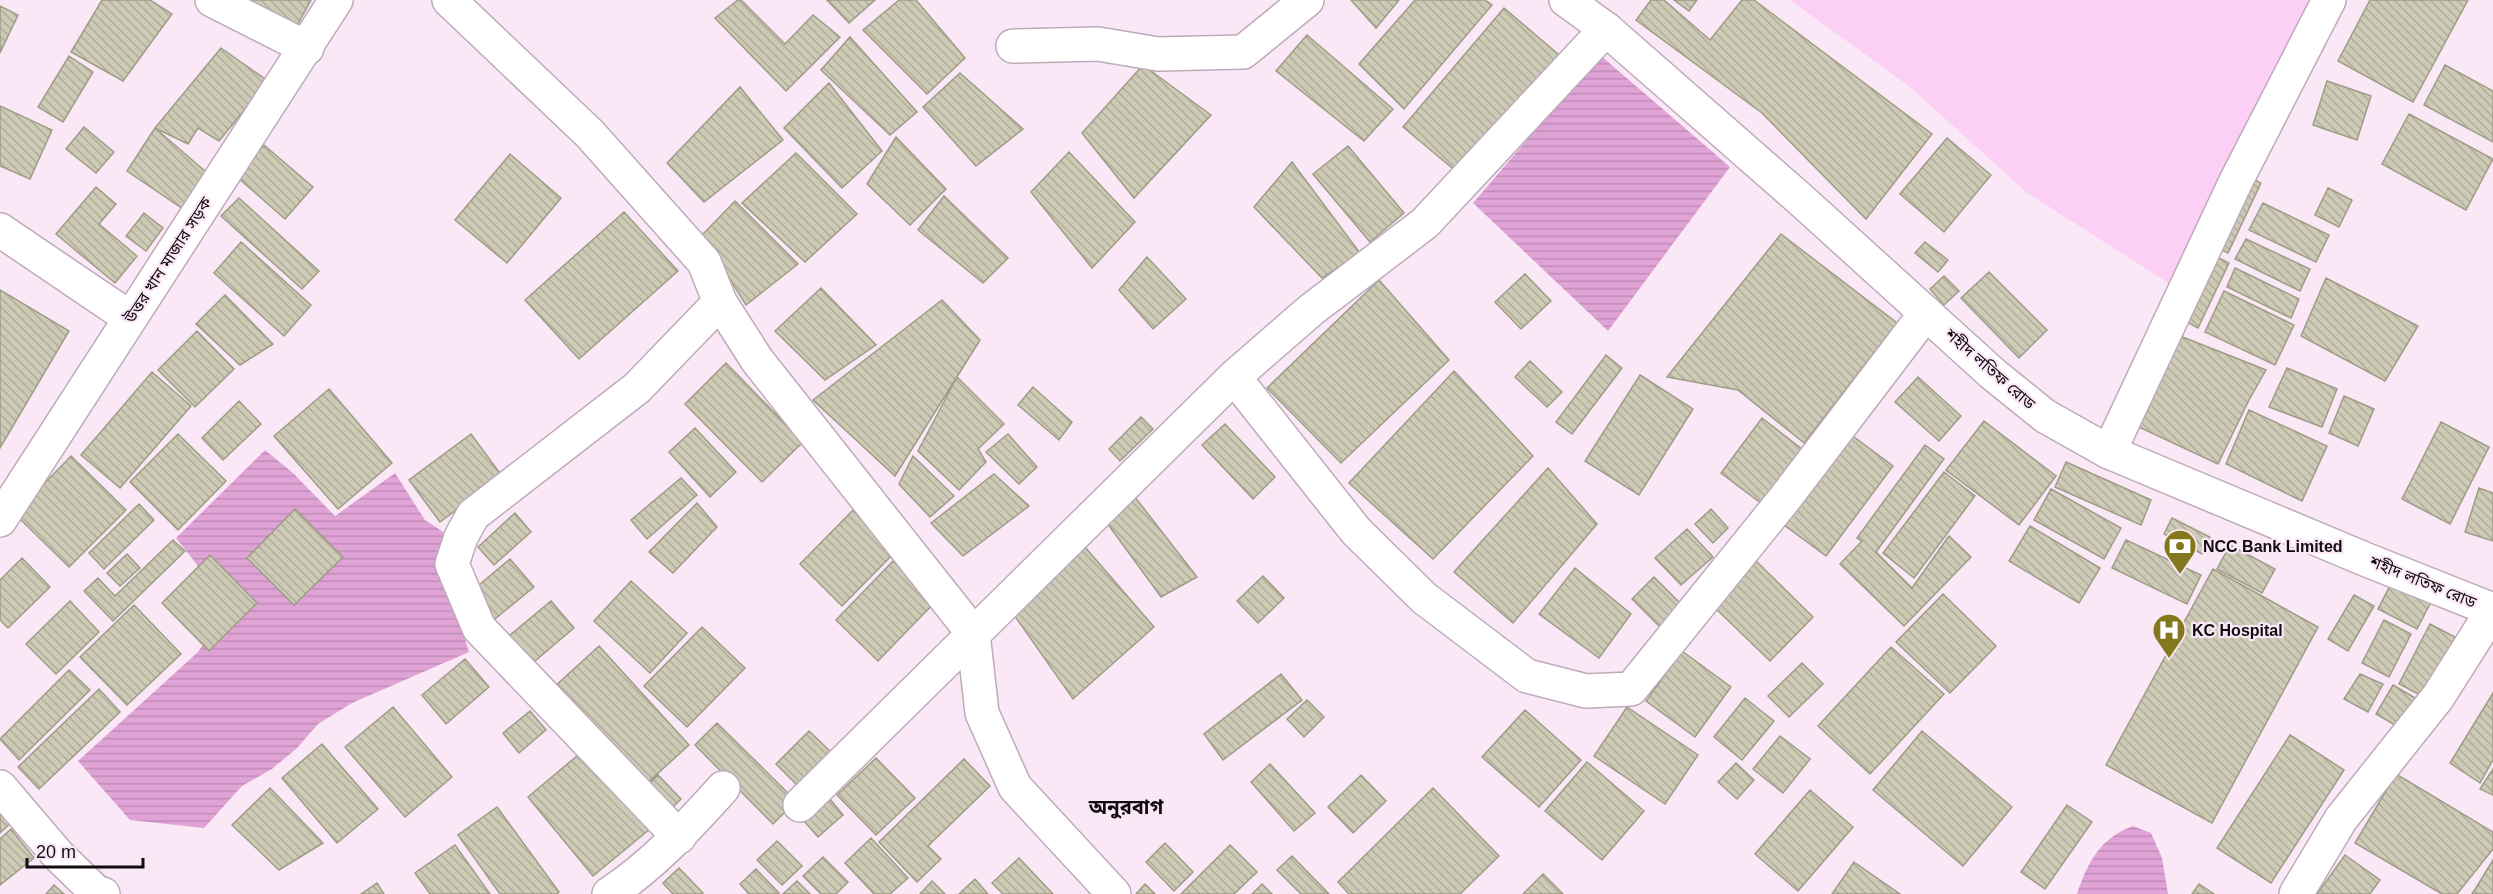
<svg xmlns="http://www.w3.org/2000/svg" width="2493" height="894" font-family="Helvetica,'Noto Sans Bengali',sans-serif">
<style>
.green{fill:#fccff4}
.water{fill:url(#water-rules)}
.building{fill:url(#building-back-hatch);stroke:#9e9c87;stroke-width:1.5}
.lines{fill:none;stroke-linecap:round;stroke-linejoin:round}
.minor-casing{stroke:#bdabb9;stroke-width:36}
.tertiary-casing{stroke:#bdabb9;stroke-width:36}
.minor{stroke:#fff;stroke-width:33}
.tertiary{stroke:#fff;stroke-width:33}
.labels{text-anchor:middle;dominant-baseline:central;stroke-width:4.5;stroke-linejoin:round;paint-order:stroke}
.street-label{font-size:16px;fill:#120c11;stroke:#fbe8f7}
.poi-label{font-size:16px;font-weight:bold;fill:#120c11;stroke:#fbe8f7;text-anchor:start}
.quarter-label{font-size:20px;font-weight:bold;fill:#120c11;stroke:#fbe8f7}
</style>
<defs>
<pattern id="water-rules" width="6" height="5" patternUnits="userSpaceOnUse" patternTransform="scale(1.5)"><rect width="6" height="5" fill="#e0a3d6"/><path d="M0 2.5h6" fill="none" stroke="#bf8bb7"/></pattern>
<pattern id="building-back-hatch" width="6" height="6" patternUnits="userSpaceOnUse" patternTransform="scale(1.5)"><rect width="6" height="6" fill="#cdcbb5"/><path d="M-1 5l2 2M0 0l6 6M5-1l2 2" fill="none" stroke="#afad9b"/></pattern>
</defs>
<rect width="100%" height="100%" fill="#fbe8f7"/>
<path class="green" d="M1790 0H2316L2173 286 2026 192 1910 87Z"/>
<path class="water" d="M1600 55 1730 167 1608 331 1473 203Z
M265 450 293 473 335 516 395 473 425 520 457 541V614L469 652 352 703 318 724 297 748 272 769 242 786 204 828 130 820 78 761 198 652 231 602 208 579 176 538Z
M2133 826 2151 833 2162 858 2168 894H2077C2088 862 2100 838 2133 826Z"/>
<path class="building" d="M102 0H150L172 14 123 81 71 52Z
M240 0H311L293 33Z
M738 0H741L785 44 813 15 840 37 786 91 715 18Z
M827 0H875L849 23Z
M899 0H916L965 58 927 94 863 30Z
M1351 0H1399L1376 28Z
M1415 0H1485L1492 5 1404 109 1359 64Z
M1651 0H1664L1710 40 1742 0H1754L1932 134 1866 219 1762 113 1636 20Z
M1674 0H1697L1689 11Z
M2370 0H2468L2413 102 2338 61Z
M0 6 18 15 0 53Z
M1504 8 1565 60 1464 178 1403 127Z
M1307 35 1393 109 1364 141 1276 71Z
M850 37 917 112 890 135 821 70Z
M221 48 268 81 219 141 198 128 188 144 155 128Z
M69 56 93 72 63 122 38 107Z
M1143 65 1211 115 1134 198 1082 133Z
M2445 65 2493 91V142L2424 105Z
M960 73 1023 129 976 166 923 107Z
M2327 81 2371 96 2357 140 2313 125Z
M829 83 882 151 842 188 784 128Z
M740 87 783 140 704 202 667 163Z
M0 106 52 130 30 179 0 166Z
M2409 114 2493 159 2466 210 2382 164Z
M84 127 114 152 96 173 66 149Z
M155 128 212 177 186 211 127 171Z
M896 137 946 189 910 225 867 184Z
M1947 138 1991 175 1944 232 1900 194Z
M264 145 313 187 285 219 236 176Z
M1348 146 1404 213 1370 242 1313 174Z
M1069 152 1135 222 1092 268 1031 192Z
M796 153 857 214 805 262 742 203Z
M510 154 561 198 507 263 455 220Z
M1292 162 1360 253 1322 278 1254 207Z
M2253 179 2261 183 2228 253 2220 249Z
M96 187 116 204 99 224 137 256 115 283 56 234Z
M2328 188 2352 200 2339 227 2315 215Z
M944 196 1008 258 983 283 918 230Z
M239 198 319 271 302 289 221 216Z
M735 201 798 264 746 305 702 235Z
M2263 203 2329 235 2316 262 2249 230Z
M624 212 678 271 579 359 525 300Z
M144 213 163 228 146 251 126 236Z
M1781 234 1897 323 1804 443 1738 390 1667 377Z
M2246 239 2310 269 2300 291 2235 259Z
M241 242 311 305 284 336 214 273Z
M1925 242 1948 260 1938 272 1915 253Z
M2213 255 2229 263 2198 328 2183 320Z
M1147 257 1186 299 1153 329 1119 290Z
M2235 268 2299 299 2291 318 2227 287Z
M1989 272 2047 330 2019 358 1961 298Z
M1525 274 1551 301 1521 329 1495 302Z
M1944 276 1959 291 1944 305 1930 289Z
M2326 278 2418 326 2385 381 2301 336Z
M1379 280 1449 360 1341 463 1267 388Z
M821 288 876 345 825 380 775 331Z
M0 290 69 331 0 448Z
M2224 291 2294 325 2275 365 2205 332Z
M225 295 273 344 240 365 196 324Z
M942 300 980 340 895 476 813 400Z
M197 331 234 369 195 407 158 370Z
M2175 334 2266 370 2249 400 2218 464 2130 423Z
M1606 355 1622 368 1572 434 1556 422Z
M1530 361 1562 392 1547 407 1515 377Z
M726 363 803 442 762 482 685 404Z
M2287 368 2337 389 2322 427 2269 407Z
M1454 371 1533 456 1433 559 1349 483Z
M152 372 191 406 120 488 81 455Z
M1640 375 1693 409 1639 495 1585 461Z
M957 377 1004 424 978 449 986 462 959 490 918 451Z
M1918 377 1961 416 1939 441 1895 402Z
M1033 387 1072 422 1059 440 1018 405Z
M329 389 392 463 338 509 274 436Z
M2344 396 2374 409 2358 446 2329 433Z
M239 401 261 424 223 460 202 438Z
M2249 410 2327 446 2302 501 2226 464Z
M1141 417 1153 429 1120 461 1109 449Z
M1762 418 1807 453 1766 507 1721 473Z
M1984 421 2056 476 2019 525 1946 470Z
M2441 422 2489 447 2450 524 2402 499Z
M1225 424 1275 477 1253 499 1202 445Z
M695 428 736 472 710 497 669 452Z
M1842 428 1893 466 1826 556 1776 519Z
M178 434 226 481 178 530 130 482Z
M471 434 502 476 440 522 409 480Z
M1008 434 1037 467 1019 484 986 452Z
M1925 445 1944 459 1876 552 1912 588 1949 536 1971 557 1904 626 1840 564 1862 541 1857 538Z
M71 456 126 510 69 567 15 514Z
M913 456 954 496 930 517 899 484Z
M2066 462 2151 500 2141 525 2055 487Z
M1548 468 1597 524 1513 623 1454 572Z
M1944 472 1975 496 1914 578 1883 553Z
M994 474 1029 506 963 556 931 523Z
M681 478 697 495 647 539 631 520Z
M2479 488 2493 493V541L2465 532Z
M2051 489 2121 528 2104 559 2034 520Z
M1131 492 1197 577 1161 597 1107 523Z
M697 503 717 527 673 573 649 552Z
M139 504 154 520 104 569 89 553Z
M857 506 900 547 842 606 800 564Z
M295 509 343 557 294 605 247 558Z
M1711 509 1728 528 1713 543 1695 524Z
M515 513 531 532 494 565 478 547Z
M2172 518 2210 537 2202 554 2164 534Z
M2030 526 2100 568 2079 603 2009 561Z
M1687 529 1713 557 1681 585 1655 558Z
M1078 539 1154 627 1073 699 1012 612Z
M173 540 185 551 113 621 84 591 98 578 115 596Z
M2126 540 2201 575 2187 604 2112 568Z
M2230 545 2275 569 2262 593 2217 569Z
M127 554 140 568 120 586 107 573Z
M210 555 257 603 209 651 162 603Z
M22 558 50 587 8 628 0 620V580Z
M510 559 534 587 490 623 467 595Z
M1754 559 1813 617 1770 661 1711 604Z
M893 561 935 602 878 661 836 620Z
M1575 568 1631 614 1599 658 1539 614Z
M2213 569 2318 627 2212 823 2106 765Z
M1263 576 1284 598 1258 623 1237 601Z
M1654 577 1685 608 1663 630 1632 599Z
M2393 580 2432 600 2417 629 2378 609Z
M631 581 687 633 650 673 594 621Z
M1943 594 1996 646 1950 693 1896 642Z
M2354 595 2374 606 2348 651 2328 639Z
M70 601 99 632 56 674 26 644Z
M551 601 574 628 528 667 504 640Z
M134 605 181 654 127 705 80 657Z
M2384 620 2411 634 2389 677 2362 663Z
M2430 624 2455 637 2424 697 2399 684Z
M702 627 745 668 687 727 644 686Z
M599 646 689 745 644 786 554 687Z
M1891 647 1944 694 1870 774 1818 726Z
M1682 651 1731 687 1695 737 1646 701Z
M465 659 489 687 446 724 422 695Z
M1802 663 1823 684 1789 717 1768 696Z
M69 670 90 690 19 760 0 739Z
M1281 674 1302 700 1223 760 1204 734Z
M2360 674 2383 684 2368 712 2344 699Z
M2393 685 2417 699 2400 728 2376 714Z
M99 689 120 712 39 789 18 767Z
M2493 693V760L2480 783 2450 763Z
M1745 698 1774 721 1742 760 1714 737Z
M1307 700 1324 717 1304 737 1287 719Z
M393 707 452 777 405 817 345 747Z
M1627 707 1698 755 1665 804 1594 756Z
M1525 710 1581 760 1539 807 1482 757Z
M530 711 546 730 519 753 503 733Z
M717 723 796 801 773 824 695 745Z
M809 731 832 753 798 786 776 764Z
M1922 731 2012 807 1963 866 1873 790Z
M2290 735 2344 770 2271 883 2217 848Z
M1780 736 1810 759 1783 793 1753 769Z
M322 744 378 809 337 843 282 778Z
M584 750 650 829 593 876 528 797Z
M876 758 915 798 876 835 837 795Z
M964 759 990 786 928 846 941 859 917 882 879 842Z
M1587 762 1644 811 1602 860 1545 811Z
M1736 763 1754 780 1737 799 1718 782Z
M1270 764 1315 813 1294 831 1251 782Z
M2493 769V795L2480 789Z
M2396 774 2493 832V849L2457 894H2442L2355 843Z
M658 775 681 799 665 815 641 791Z
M1361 775 1386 801 1353 833 1328 807Z
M270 788 323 843 279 870 232 825Z
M1433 788 1499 856 1460 894H1349L1338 882Z
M1810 790 1853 827 1798 891 1755 854Z
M824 792 843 815 818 837 798 814Z
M0 797 18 816 0 833Z
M2067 805 2092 822 2045 889 2021 872Z
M497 807 559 892 557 894H500L458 835Z
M11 829 34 858 0 885V839Z
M871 838 908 878 890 894H874L845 863Z
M777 841 802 866 782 885 757 860Z
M1165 843 1193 872 1174 891 1146 862Z
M455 845 490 894H430L415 873Z
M1230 845 1257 872 1234 894H1181Z
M2345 855 2380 880 2370 894H2317Z
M1292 856 1329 894H1301L1277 870Z
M823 857 848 882 836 894H821L803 876Z
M1019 858 1053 894H1003L992 883Z
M2493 860V894H2472L2479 883Z
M1854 862 1900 894H1832Z
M679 868 703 893 701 894H673L663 883Z
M756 869 779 893 778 894H749L740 884Z
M1543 874 1563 894H1523Z
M975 879 988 894H959Z
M797 881 810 894H783Z
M932 881 945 894H920Z
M377 883 384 894H361Z
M1145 884 1155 894H1136Z
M1262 884 1272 894H1252Z
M2199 884 2214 894H2192Z
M54 885 64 894H46Z"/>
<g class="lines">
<defs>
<path id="minor" d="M212 0 307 48
M449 0 590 134 704 262 720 302 757 360 973 633 982 713 1015 787 1114 894
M1606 29 1425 223 1311 310 1234 377 1356 531 1424 598 1527 676 1586 691 1631 689 1786 497 1926 313
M1013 46 1098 44 1158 54 1243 52 1307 0
M0 230 130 318
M2109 452 2236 181 2329 0
M0 520 336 0
M0 787 58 855 96 892 103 894
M800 805 1234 377
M679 837 479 628 452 564 461 537 473 515 637 388 720 302
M609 894C653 865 688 827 723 788
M2296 894 2341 819 2438 697 2493 610"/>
<path id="tertiary" d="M1566 0 1606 29 1800 199 1993 374 2045 416 2109 452 2367 560 2493 610"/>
</defs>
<use href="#minor" class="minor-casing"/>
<use href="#tertiary" class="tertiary-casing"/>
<use href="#minor" class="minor"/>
<use href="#tertiary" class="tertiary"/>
</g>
<defs>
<symbol id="bank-pin" viewBox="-11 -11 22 30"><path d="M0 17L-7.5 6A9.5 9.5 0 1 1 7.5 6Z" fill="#83781d" stroke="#fbe8f7"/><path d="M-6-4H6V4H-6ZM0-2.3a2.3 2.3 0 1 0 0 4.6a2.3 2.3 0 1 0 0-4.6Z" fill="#fff"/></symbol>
<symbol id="hospital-pin" viewBox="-11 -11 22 30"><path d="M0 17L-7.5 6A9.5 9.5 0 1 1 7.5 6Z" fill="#83781d" stroke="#fbe8f7"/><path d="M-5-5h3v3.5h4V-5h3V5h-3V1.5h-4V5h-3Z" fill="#fff"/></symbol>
</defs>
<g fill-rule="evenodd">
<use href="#bank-pin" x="2161" y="527" width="38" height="52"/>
<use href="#hospital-pin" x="2150" y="611" width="38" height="52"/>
</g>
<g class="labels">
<g class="street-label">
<text transform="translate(168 260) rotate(-57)">উত্তর খান মাজার সড়ক</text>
<text transform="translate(1990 369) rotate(41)">শহীদ লতিফ রোড</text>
<text transform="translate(2423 582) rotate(22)">শহীদ লতিফ রোড</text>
</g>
<g class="poi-label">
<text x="2203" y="546">NCC Bank Limited</text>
<text x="2192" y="630">KC Hospital</text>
</g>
<g class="quarter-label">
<text x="1126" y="807">অনুরবাগ</text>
</g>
</g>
<path d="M27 858v9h116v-9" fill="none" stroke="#120c11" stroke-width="3"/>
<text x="36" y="858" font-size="18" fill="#120c11" stroke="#fbe8f7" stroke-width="4.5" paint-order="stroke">20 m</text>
</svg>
